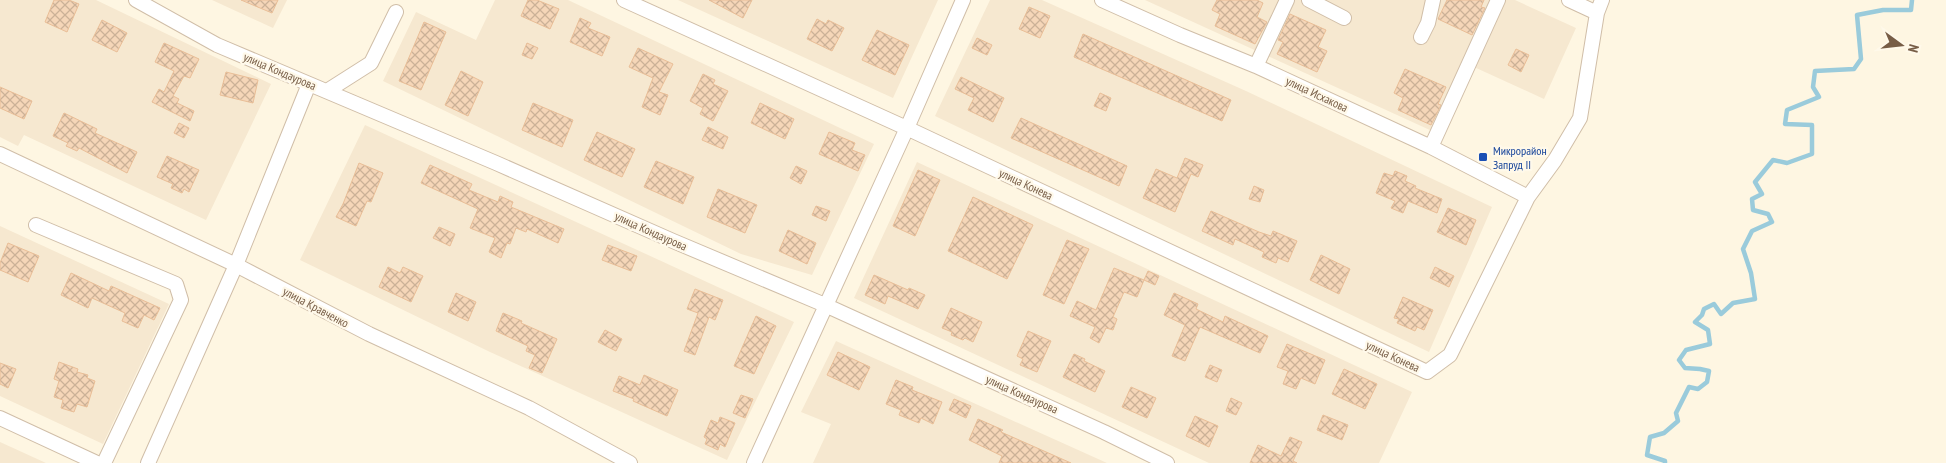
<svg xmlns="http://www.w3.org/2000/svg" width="1946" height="463" font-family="'PT Sans Narrow',sans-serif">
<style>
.residential{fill:#f6e8d0}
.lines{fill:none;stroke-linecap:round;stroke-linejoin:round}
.stream{stroke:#9acbdb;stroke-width:4.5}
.building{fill:url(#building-cross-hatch);stroke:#e9be97}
.minor-casing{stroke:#d0bea8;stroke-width:16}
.minor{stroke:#fff;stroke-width:14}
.transit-dot{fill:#1a4fb4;stroke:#fff9ea;stroke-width:2}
.labels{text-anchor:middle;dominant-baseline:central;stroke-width:4.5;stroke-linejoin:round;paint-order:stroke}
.street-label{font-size:12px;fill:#775d46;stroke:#fff9ea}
.transit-label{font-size:12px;fill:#164399;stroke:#fff9ea;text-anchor:start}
</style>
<defs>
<pattern id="building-cross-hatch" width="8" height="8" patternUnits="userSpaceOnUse" patternTransform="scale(1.25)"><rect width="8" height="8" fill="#f5d6b8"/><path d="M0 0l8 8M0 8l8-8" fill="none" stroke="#cbb197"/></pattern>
</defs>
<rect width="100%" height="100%" fill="#fef6e2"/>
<path class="residential" d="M0 0H96L271 84 206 220 24 135 18 146 0 137Z
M212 0H287L273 28Z
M495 0H568L874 144 812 275 741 254 383 81 416 12 476 40Z
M678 0H938L893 98Z
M990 0H1042L1246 91 1492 207 1429 352 935 116Z
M1145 0H1515L1576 28 1544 99 1474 67 1443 136Z
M365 125 794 322 727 460 490 352 300 260Z
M917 162 1412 392 1379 463H1209L854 298Z
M0 226 169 304 103 444 0 396Z
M836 341 1107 463H813L831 424 801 412Z
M0 442 46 463H0Z"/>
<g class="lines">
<path class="stream" d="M1665 463V461L1647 455 1650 437 1664 433 1678 421 1676 413 1689 387 1698 389 1707 382 1709 371 1700 369 1685 368 1679 360 1686 350 1710 344 1708 330 1695 322 1702 315 1704 309 1714 304 1721 314 1733 303 1755 299 1751 273 1743 249 1752 231 1772 222 1768 214 1753 210 1752 199 1762 194 1755 182 1773 160 1787 163 1812 154V125L1785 124 1787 110 1819 97 1813 87 1815 71 1854 69 1861 59 1857 15 1883 10H1911L1912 0"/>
</g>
<path class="building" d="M54 0H69L79 4 67 32 45 22Z
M241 0H278L272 13Z
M528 0H537L559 9 550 29 521 16Z
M709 0H752L743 18Z
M1217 0H1257L1263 3 1257 17 1267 22 1255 44 1215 26 1220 14 1212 10Z
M1447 0H1484L1481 7 1485 8 1472 35 1438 19Z
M1029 7 1050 16 1040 38 1019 29Z
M1290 14 1326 30 1318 47 1327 51 1317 72 1277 54 1283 42 1278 40Z
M580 18 591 23 588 28 610 37 602 56 570 42Z
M817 19 826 24 828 20 844 28 832 51 807 39Z
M102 20 127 33 117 52 92 40Z
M424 22 446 32 421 90 399 81Z
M877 30 909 45 895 75 862 60Z
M1083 34 1231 100 1222 121 1074 57Z
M977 38 992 45 987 55 972 48Z
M164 43 199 59 190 78 184 76 173 96 179 99 177 103 194 111 190 121 152 102 159 89 164 92 174 71 155 62Z
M527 43 538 48 532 59 522 55Z
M638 48 673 64 659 92 668 95 660 115 642 107 653 78 629 67Z
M1516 49 1529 55 1521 72 1508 65Z
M1405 69 1446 87 1438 104 1441 105 1431 125 1398 110 1403 98 1394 93Z
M461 71 483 82 468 116 445 105Z
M226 72 258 80 253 103 220 95Z
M703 74 715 80 713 84 728 91 713 121 700 114 703 108 690 101Z
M961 77 1004 98 993 122 968 110 974 98 955 89Z
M0 87 32 101 24 119 0 108Z
M1100 93 1111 98 1106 111 1094 106Z
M533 103 573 120 562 147 522 130Z
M760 103 794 119 785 139 751 123Z
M64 113 97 129 95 133 137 152 127 173 79 148 77 151 66 146 68 143 53 136Z
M1021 118 1127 166 1119 186 1011 138Z
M179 123 189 128 184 138 174 133Z
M708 127 728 137 723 149 702 140Z
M597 132 635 149 622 177 584 160Z
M829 132 855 143 852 150 865 155 858 171 819 154Z
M167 156 199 170 189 192 184 189 182 193 171 188 173 184 157 177Z
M1185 158 1203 165 1198 177 1191 174 1175 212 1143 198 1156 169 1177 178Z
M656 161 694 177 683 204 644 187Z
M359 163 383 173 371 202 367 201 356 226 336 217 343 204Z
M430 165 472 184 469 190 498 202 500 196 513 202 511 207 564 229 558 243 527 229 526 232 516 228 510 244 507 243 501 258 489 252 495 238 470 228 478 209 421 183Z
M796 166 807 171 801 184 790 178Z
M918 170 940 180 915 236 893 226Z
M1395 171 1407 176 1405 181 1416 186 1415 188 1442 199 1437 213 1408 201 1403 213 1391 208 1395 201 1376 193 1384 173 1393 176Z
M1254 186 1264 190 1260 202 1249 199Z
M718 189 757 205 745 233 707 217Z
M973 197 1033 225 1007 279 948 251Z
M816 206 830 211 826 221 812 215Z
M1448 208 1476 220 1466 245 1437 232Z
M1211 211 1259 232 1271 236 1273 231 1297 241 1288 262 1278 258 1276 263 1262 257 1264 252 1235 239 1233 245 1202 231Z
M439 227 455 234 450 246 433 238Z
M788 230 816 243 807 264 779 251Z
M1067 240 1089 249 1064 304 1043 295Z
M8 243 39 256 28 282 0 270V263Z
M608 245 637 256 631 271 602 260Z
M1321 255 1350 269 1339 294 1310 280Z
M388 267 400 273 403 267 423 276 411 302 379 287Z
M1435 267 1454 276 1449 287 1430 278Z
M1114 268 1144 280 1137 297 1124 292 1113 317 1117 319 1113 330 1106 328 1099 343 1090 338 1095 327 1070 316 1077 301 1096 310Z
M1148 271 1159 276 1155 285 1144 280Z
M71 273 109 291 111 286 160 308 154 320 144 315 138 328 122 321 125 313 92 298 88 308 61 295Z
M874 275 908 290 909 288 925 295 918 309 888 296 885 304 865 295Z
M695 289 723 300 715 320 709 317 695 355 684 351 698 313 687 309Z
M456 293 476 302 468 321 448 312Z
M1174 293 1198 304 1196 309 1223 322 1225 316 1268 336 1260 353 1200 327 1185 361 1172 356 1185 325 1164 315Z
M1403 297 1433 310 1424 330 1417 327 1415 331 1397 323 1399 319 1394 318Z
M951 308 982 322 973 342 965 338 963 340 951 335 952 332 942 328Z
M503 313 522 321 521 323 557 339 542 373 529 368 535 355 526 351 528 346 496 331Z
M756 316 776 326 754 374 734 366Z
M605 330 622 339 616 351 598 342Z
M1028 331 1051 341 1037 372 1020 365 1023 359 1017 356Z
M1287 344 1325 360 1315 384 1301 378 1296 389 1283 384 1288 371 1277 367Z
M838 352 870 367 859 390 827 375Z
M1074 354 1085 359 1084 361 1105 371 1095 392 1063 377Z
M59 362 78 369 77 372 88 375 87 378 95 381 87 407 77 404 74 412 61 408 63 400 54 397 59 381 54 379Z
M0 363 16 369 8 388 0 384Z
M1210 365 1222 370 1217 382 1205 377Z
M1344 369 1377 384 1365 409 1332 394Z
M644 375 678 390 667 416 633 401 634 399 613 391 619 376 640 385Z
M896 380 913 387 912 390 942 402 933 424 921 418 919 423 899 415 901 410 886 404Z
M1131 387 1156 398 1147 418 1122 407Z
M741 395 753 399 745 418 733 413Z
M1231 398 1242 403 1236 415 1226 411Z
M954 399 971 406 966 418 949 410Z
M1323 415 1348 425 1342 440 1317 430Z
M1195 416 1218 426 1209 447 1186 436Z
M720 417 735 423 725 447 720 444 718 450 705 444 707 439 704 437 711 420 718 423Z
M978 419 1003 430 1001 432 1071 463H999L1002 456 969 440Z
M1290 437 1302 442 1293 461 1297 463H1250L1258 445 1281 456Z"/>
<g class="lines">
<defs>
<path id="minor" d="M136 0 217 45 496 163 673 241 825 305 1104 432 1167 463
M624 0 913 131 1427 372 1450 355 1528 197 1555 160 1580 118 1597 13 1602 0
M1102 0 1180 35 1256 66 1431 147 1528 197
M1309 0 1344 18
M1569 0 1597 13
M1421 37 1428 23 1433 0
M1256 66 1287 0
M327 91 371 63 396 12
M1431 147 1498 0
M0 154 236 265 369 334 529 408 630 463
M36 225 176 284 181 300 104 463
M0 418 97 463
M148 463 236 265 309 84
M754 463 907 128 963 0"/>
</defs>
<use href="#minor" class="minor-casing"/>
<use href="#minor" class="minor"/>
</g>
<rect class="transit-dot" x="1478" y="152" width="10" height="10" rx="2.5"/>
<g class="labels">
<g class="street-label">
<text transform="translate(280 71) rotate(23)">улица Кондаурова</text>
<text transform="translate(1317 94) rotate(25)">улица Исхакова</text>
<text transform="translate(1026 184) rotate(25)">улица Конева</text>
<text transform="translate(651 231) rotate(24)">улица Кондаурова</text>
<text transform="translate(316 307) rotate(28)">улица Кравченко</text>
<text transform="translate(1393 356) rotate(25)">улица Конева</text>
<text transform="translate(1022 394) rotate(24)">улица Кондаурова</text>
</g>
<g class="transit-label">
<text x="1493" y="150">Микрорайон<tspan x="1493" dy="14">Запруд II</tspan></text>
</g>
</g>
<g transform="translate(1901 45) rotate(105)" stroke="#fff9ea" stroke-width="4" paint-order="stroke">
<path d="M0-4L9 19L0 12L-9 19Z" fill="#775d46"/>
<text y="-8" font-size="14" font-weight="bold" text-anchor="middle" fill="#775d46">N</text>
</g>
</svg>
